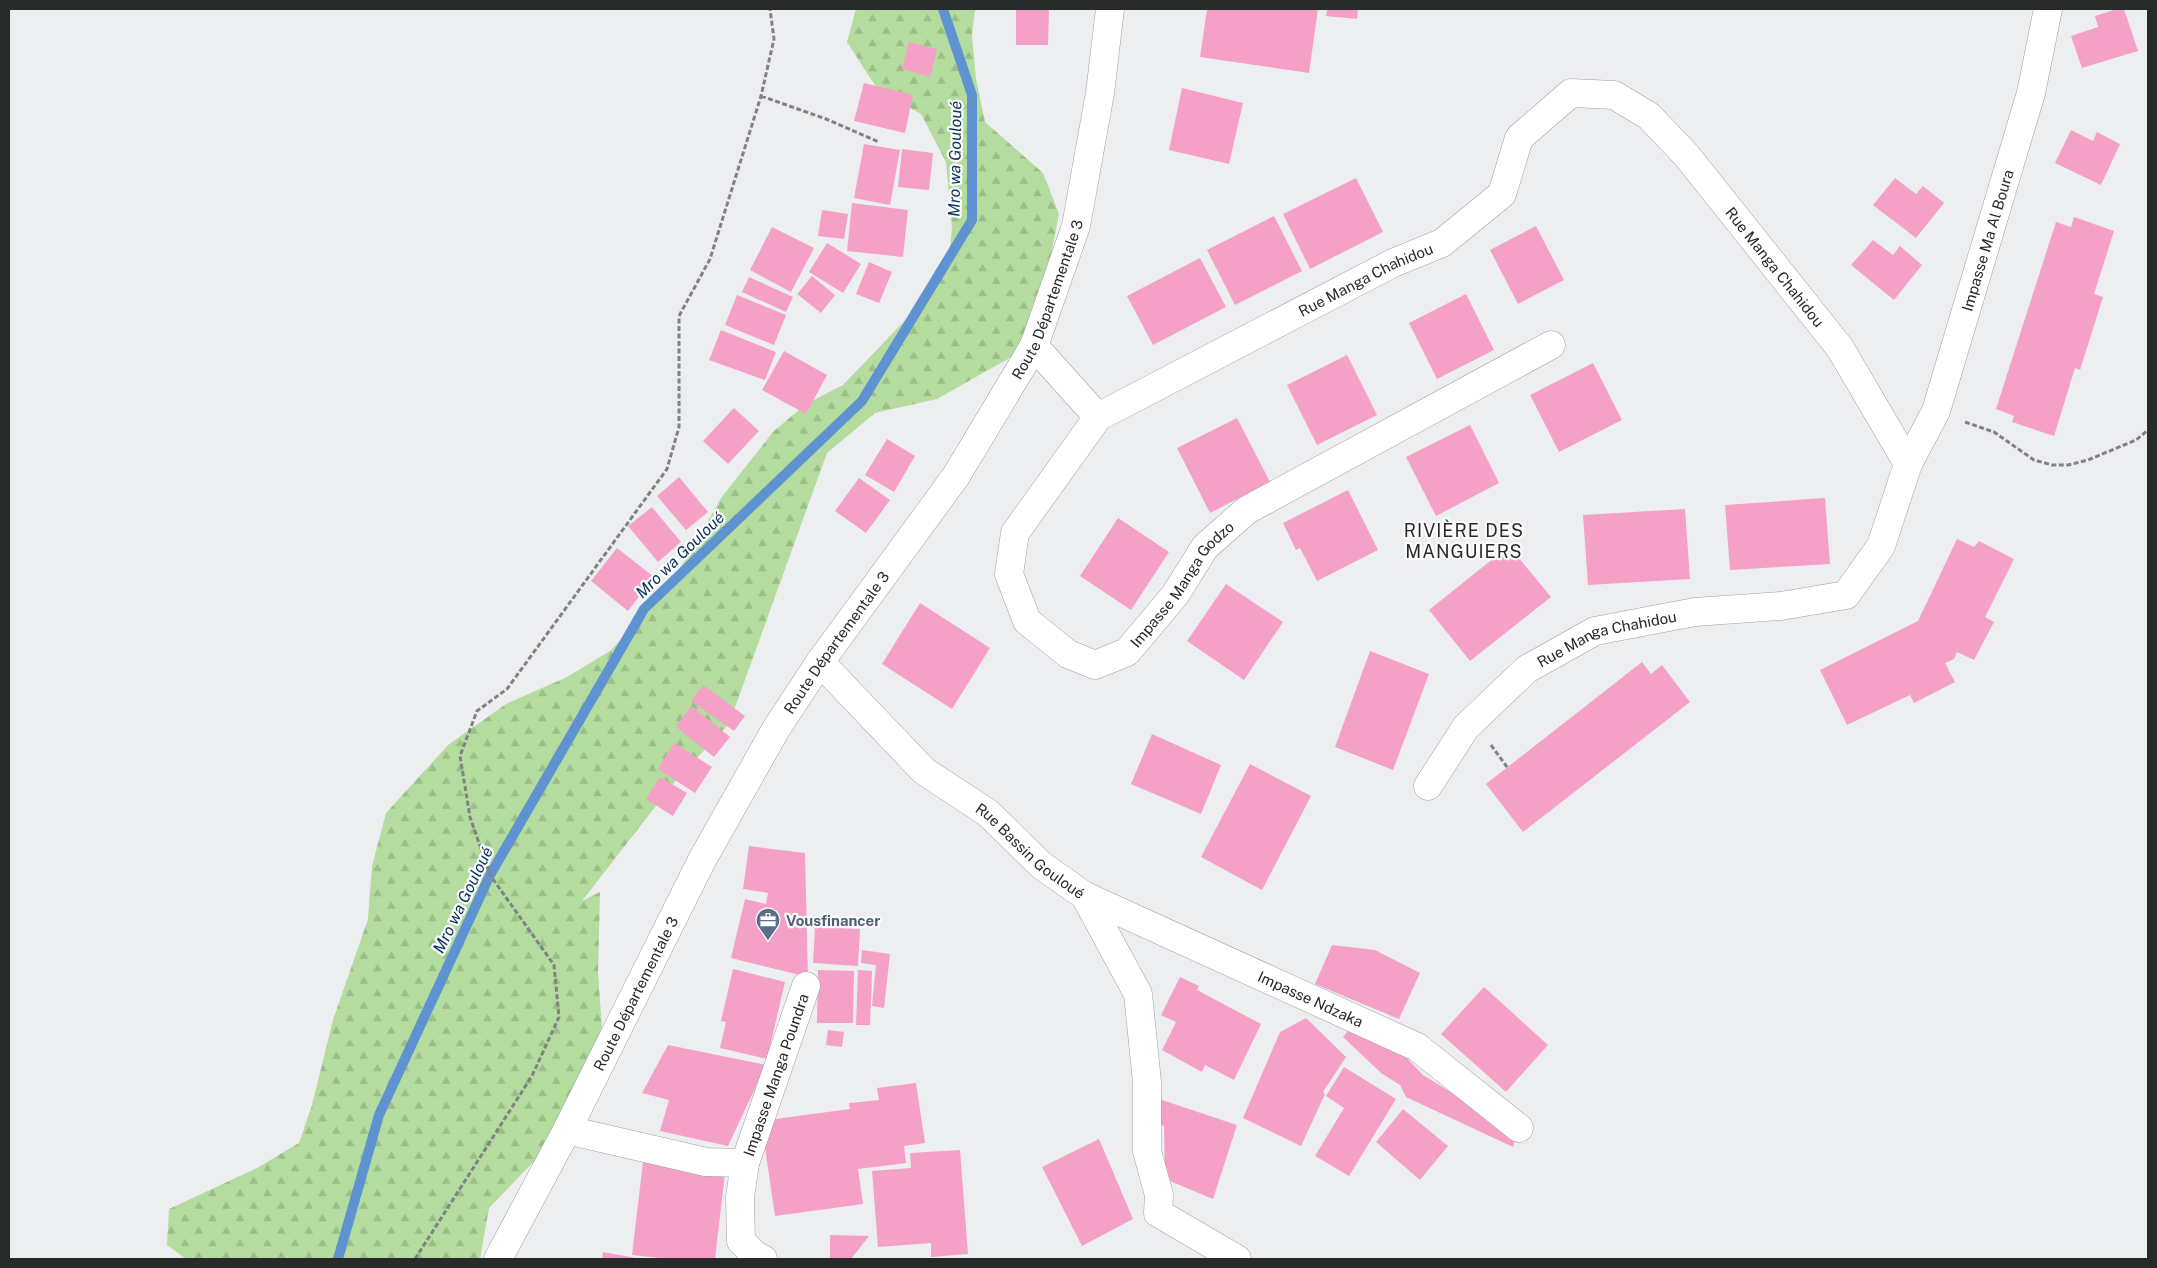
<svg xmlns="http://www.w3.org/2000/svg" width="2157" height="1268" font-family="'Public Sans',sans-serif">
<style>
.forest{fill:url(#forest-firs)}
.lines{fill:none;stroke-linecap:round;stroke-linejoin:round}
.stream{stroke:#5e92d1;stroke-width:10}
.building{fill:#f5a1c7}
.minor-casing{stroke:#9fa0a2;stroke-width:29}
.major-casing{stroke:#9fa0a2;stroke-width:29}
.path{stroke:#818283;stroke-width:3;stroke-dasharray:5 2.5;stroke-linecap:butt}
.minor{stroke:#fff;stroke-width:28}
.major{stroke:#fff;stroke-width:28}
.labels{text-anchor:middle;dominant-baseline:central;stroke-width:4.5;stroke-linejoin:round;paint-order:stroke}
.street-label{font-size:15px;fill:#282929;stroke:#fafbfd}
.service-label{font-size:15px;font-weight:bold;fill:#4e5e75;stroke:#fafbfd;text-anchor:start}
.water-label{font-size:16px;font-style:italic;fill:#093058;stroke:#fafbfd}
.quarter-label{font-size:18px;letter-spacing:1px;fill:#282929;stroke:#fafbfd}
</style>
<defs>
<pattern id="forest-firs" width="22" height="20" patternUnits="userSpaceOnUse" patternTransform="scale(1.25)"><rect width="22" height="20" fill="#b4dc9e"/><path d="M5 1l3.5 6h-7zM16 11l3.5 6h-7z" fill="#9bbd88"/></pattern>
</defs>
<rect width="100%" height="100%" fill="#edeef0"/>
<path class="forest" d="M856 9H975L972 35 976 79 985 122 1043 173 1059 214 1048 270 1020 352 937 399 875 413 827 453 729 724 676 780 582 901 600 892 598 973 602 1029 544 1151 489 1208 480 1259H186L167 1245 169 1209 257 1168 299 1143 312 1105 333 1020 368 919 372 866 386 813 448 745 506 704 567 677 610 651 658 602 690 553 721 498 773 432 806 404 843 385 913 312 949 263 952 227 946 162 921 114 878 90 847 42Z"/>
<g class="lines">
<path class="stream" d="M338 1259 379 1115 490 875 644 609 862 401 972 220V95L943 9"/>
</g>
<path class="building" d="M1016 9H1049L1048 45H1016Z
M1207 9H1318L1309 73 1200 57Z
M1327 9H1358L1357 19 1326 16Z
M2117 9H2124L2138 51 2082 68 2071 36 2098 27 2095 16Z
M909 42 937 49 930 77 902 69Z
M864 83 913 95 905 133 854 121Z
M1182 88 1243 103 1229 164 1169 150Z
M2071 130 2093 141 2097 132 2120 144 2101 185 2055 163Z
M864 144 900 150 890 205 854 198Z
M902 149 933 153 929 190 898 187Z
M1356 178 1383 232 1310 269 1283 214Z
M1895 178 1916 194 1923 186 1944 203 1916 238 1873 205Z
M852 203 908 210 903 257 847 251Z
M822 210 848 214 844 239 818 236Z
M1274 216 1302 271 1235 305 1207 250Z
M2074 217 2114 231 2094 294 2103 297 2080 370 2075 368 2054 436 2012 422 2014 416 1996 409 2056 222 2071 227Z
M1536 226 1564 280 1518 304 1490 250Z
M772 227 814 248 791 292 750 270Z
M1873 240 1893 255 1900 246 1922 265 1894 300 1851 265Z
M827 243 861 264 843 293 809 272Z
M1200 258 1226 307 1153 345 1127 296Z
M869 262 892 272 879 303 856 294Z
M812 276 835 295 821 313 797 294Z
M749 277 793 297 786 312 742 292Z
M1466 294 1494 350 1437 379 1409 323Z
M737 295 786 315 774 345 725 325Z
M721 330 776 352 765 380 709 360Z
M784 351 827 375 806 414 762 390Z
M1347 355 1377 415 1317 445 1287 385Z
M1593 363 1622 420 1559 452 1530 395Z
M734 408 759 431 728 464 703 441Z
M1237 418 1270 482 1210 513 1177 448Z
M1470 425 1499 483 1436 516 1406 457Z
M887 439 915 456 894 492 865 475Z
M679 477 708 512 686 530 657 496Z
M859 478 890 500 866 533 835 511Z
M1348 490 1378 550 1317 581 1300 548 1296 550 1283 523Z
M1825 498 1830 564 1730 570 1725 505Z
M652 507 681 542 658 562 628 526Z
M1685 509 1690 579 1588 585 1583 515Z
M1118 518 1169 552 1131 610 1080 576Z
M1957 539 1974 547 1979 541 2014 559 1985 617 1994 622 1974 660 1957 652 1954 659 1945 663 1955 682 1914 703 1910 695 1847 725 1820 670 1918 621Z
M1509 546 1551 597 1470 661 1429 610Z
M617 548 654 577 628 611 591 581Z
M1226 584 1283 622 1244 680 1187 641Z
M920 603 990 648 952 709 882 664Z
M1370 651 1429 674 1393 770 1335 747Z
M1642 662 1651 674 1662 665 1690 702 1523 832 1486 784Z
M703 685 745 716 734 731 691 701Z
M691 706 730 737 714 757 676 727Z
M1152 734 1221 765 1201 814 1131 784Z
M674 743 712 767 695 793 658 769Z
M1250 764 1311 796 1262 890 1201 857Z
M660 777 687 793 673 816 646 799Z
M749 846 805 853 808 977 731 958 745 899 766 904 768 893 743 889Z
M815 926 860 929 858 966 813 963Z
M1332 945 1375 950 1420 973 1399 1019 1315 984Z
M862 950 890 954 884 1008 872 1006 876 965 861 963Z
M733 969 785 982 767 1059 720 1048 726 1022 721 1021Z
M818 970 854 971 853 1023H817Z
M858 970 872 971 870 1025H856Z
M1180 977 1199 986 1197 990 1261 1024 1234 1080 1205 1065 1202 1072 1162 1050 1176 1022 1161 1015Z
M1484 987 1548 1045 1506 1092 1441 1034Z
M1306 1018 1346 1057 1323 1092 1325 1094 1301 1146 1243 1118 1280 1032Z
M1356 1021 1402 1053 1423 1075 1517 1133 1513 1147 1406 1097 1400 1085 1381 1073 1343 1037Z
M828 1030 844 1032 842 1047 826 1045Z
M668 1045 766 1065 728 1146 660 1131 669 1100 642 1093Z
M1344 1067 1396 1099 1349 1176 1315 1156 1344 1108 1326 1096Z
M916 1083 925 1143 904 1146 906 1163 858 1169 863 1204 775 1216 761 1121 850 1109 849 1103 879 1100 877 1088Z
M1153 1097 1237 1125 1213 1199 1165 1179 1164 1126 1153 1121Z
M1403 1109 1448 1146 1420 1180 1376 1142Z
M1099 1139 1133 1219 1082 1246 1042 1167Z
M960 1150 968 1254 931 1257V1243L878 1247 872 1171 911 1168 910 1153Z
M643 1162 725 1173 715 1259H668L632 1255Z
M830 1235 869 1236 851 1259 830 1258Z
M603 1252 636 1258V1259H602Z"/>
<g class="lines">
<defs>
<g id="minor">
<path id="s1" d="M1034 346 1098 417 1015 533 1009 574 1027 621 1068 654 1095 665 1127 652 1175 595 1205 547 1247 510 1551 345"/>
<path id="s2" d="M1098 417 1393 263 1442 243 1502 194 1519 138 1571 93 1614 95 1649 116 1687 156 1840 348 1908 464"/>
<path id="s3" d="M820 662 924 771 988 813 1041 865 1085 896 1138 994 1147 1082V1151L1159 1195 1158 1213 1237 1259"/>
<path id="s4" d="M1428 786 1466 727 1527 669 1595 631 1695 612 1781 606 1846 595 1881 546 1908 464 1936 411 2031 93 2048 9"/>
<path id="s5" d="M1085 896 1417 1047 1519 1128"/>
<path id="s6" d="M567 1130 706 1162 745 1163 806 986"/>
<path d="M745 1163 740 1197 741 1241 755 1255 763 1259"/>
</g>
<g id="major">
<path id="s7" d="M498 1259 567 1130 702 860 776 729 820 662 956 476 1034 346 1076 226 1100 93 1110 9"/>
</g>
</defs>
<use href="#minor" class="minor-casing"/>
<use href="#major" class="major-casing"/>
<path class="path" d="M761 96 826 119 879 142
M1965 422 1994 432 2034 460 2052 465H2068L2088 460 2136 440 2148 430
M1491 745 1507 767
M415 1259 532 1076 559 1017 554 965 490 875 470 817 460 756 477 711 507 689 667 469 679 427V316L710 259 761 96 774 39 770 9"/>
<use href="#minor" class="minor"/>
<use href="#major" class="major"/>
</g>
<defs>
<symbol id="office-pin" viewBox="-11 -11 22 30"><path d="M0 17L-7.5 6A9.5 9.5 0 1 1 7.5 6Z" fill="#5c6f8a" stroke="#fafbfd"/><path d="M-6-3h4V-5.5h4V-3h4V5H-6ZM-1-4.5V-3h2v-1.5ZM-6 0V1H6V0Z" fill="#fff"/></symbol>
</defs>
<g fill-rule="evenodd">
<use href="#office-pin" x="754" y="906" width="28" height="38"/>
</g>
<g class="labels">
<g class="street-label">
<text stroke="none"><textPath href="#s4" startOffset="871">Impasse Ma Al Boura</textPath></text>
<text stroke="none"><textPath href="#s2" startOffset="871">Rue Manga Chahidou</textPath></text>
<text stroke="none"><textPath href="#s2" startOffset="301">Rue Manga Chahidou</textPath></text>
<text stroke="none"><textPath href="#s7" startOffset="1109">Route Départementale 3</textPath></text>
<text stroke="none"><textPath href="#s1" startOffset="534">Impasse Manga Godzo</textPath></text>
<text stroke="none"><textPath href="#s4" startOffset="241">Rue Manga Chahidou</textPath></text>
<text stroke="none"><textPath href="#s7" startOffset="704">Route Départementale 3</textPath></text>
<text stroke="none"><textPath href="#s3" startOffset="284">Rue Bassin Gouloué</textPath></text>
<text stroke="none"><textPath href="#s7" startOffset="299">Route Départementale 3</textPath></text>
<text stroke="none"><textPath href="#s5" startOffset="248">Impasse Ndzaka</textPath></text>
<text stroke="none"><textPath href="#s6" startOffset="275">Impasse Manga Poundra</textPath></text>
</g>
<g class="service-label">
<text x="786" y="920">Vousfinancer</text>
</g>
<g class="water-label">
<text transform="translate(955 159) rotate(-89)">Mro wa Gouloué</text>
<text transform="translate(680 555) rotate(-44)">Mro wa Gouloué</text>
<text transform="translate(463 900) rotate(-64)">Mro wa Gouloué</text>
</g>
<g class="quarter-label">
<text x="1464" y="530">RIVIÈRE DES<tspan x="1464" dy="21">MANGUIERS</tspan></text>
</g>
</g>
<rect width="2157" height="1268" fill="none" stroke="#282929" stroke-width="20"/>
</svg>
